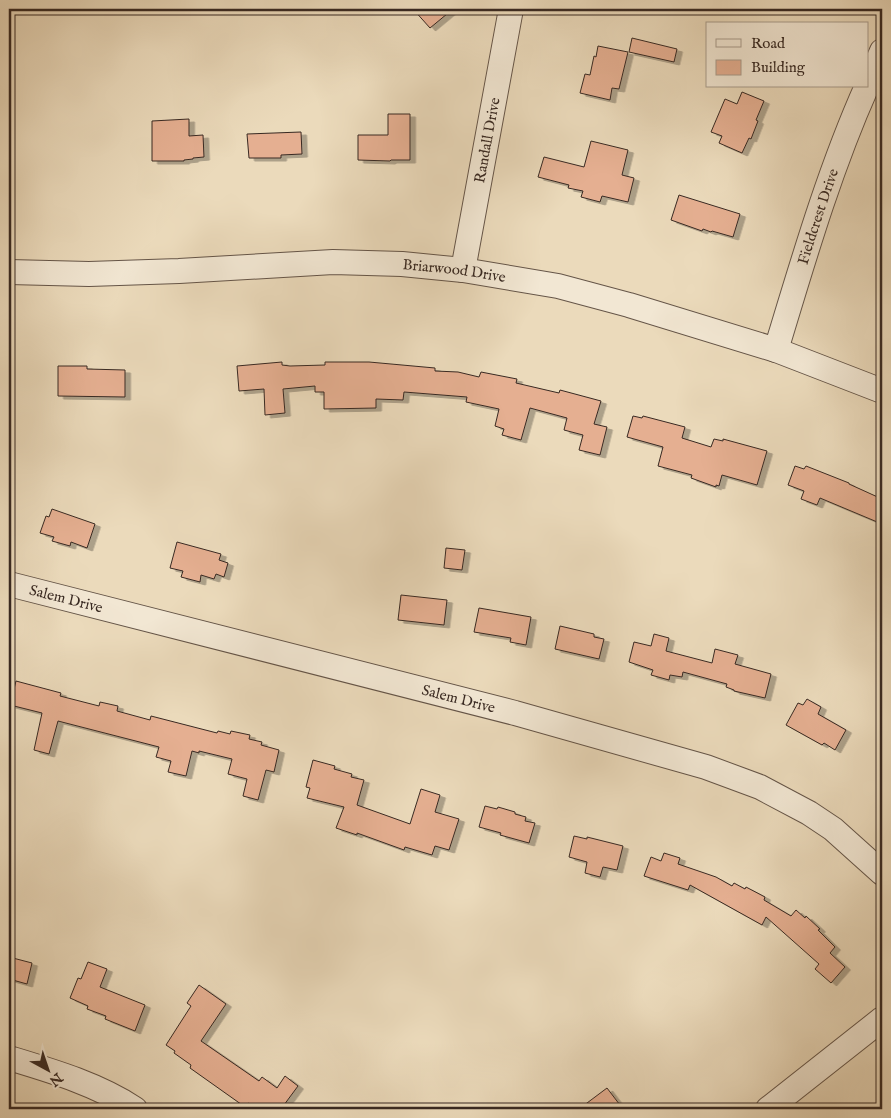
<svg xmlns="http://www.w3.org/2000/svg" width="891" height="1118" font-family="'IM FELL English',serif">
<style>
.building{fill:#e5af91;stroke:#382922;filter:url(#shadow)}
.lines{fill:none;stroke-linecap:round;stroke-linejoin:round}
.minor-casing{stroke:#655548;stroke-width:26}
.minor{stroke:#f2e7d3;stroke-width:24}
.labels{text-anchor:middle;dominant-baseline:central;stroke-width:4;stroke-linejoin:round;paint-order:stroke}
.street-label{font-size:15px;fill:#382922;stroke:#f2e7d3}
</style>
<defs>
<filter id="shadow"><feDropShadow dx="5.5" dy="3" stdDeviation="0" flood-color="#0004"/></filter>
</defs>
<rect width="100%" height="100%" fill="#ebdabb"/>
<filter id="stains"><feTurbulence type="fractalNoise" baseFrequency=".004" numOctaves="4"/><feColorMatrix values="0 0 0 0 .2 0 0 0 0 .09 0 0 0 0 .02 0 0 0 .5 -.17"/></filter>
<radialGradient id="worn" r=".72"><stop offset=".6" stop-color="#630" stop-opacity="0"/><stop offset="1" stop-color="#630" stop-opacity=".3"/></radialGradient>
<path class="building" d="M413 9H453L430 28Z
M632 38 677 49 674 62 629 52Z
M598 46 628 52 619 89 612 88 610 100 580 93 585 74 590 75 594 56 596 57Z
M742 92 764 101 756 120 758 121 751 139 749 138 742 153 719 143 722 136 711 132 725 99 737 104Z
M388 114H410V160H391L390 161 358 160V135H388Z
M189 119V136L203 135 204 157 193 158V159L184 160V161H152V121Z
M301 132 302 154 281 155V158H249L247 134Z
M591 141 628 150 622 175 634 178 628 202 602 196 600 202 581 197 583 191 568 188 569 185 538 177 544 157 584 167Z
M679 195 740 214 733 237 712 231 711 232 703 229 702 231 671 220Z
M282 362V365L290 366 325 365V362H369L435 368V371L458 372 479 377 481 372 517 379 516 383 559 393 560 390 601 401 594 424 607 427 600 455 579 450 583 435 564 430 567 418 530 408 521 440 502 435 504 429 495 426 499 409 466 402 467 397 404 392 403 400 376 399V408L324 409V392H315V386L283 389 285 413 265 415 264 389 239 391 237 366Z
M58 366H87V369L125 370V397L58 396Z
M633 416 642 418 643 416 685 427 682 438 711 447 714 439 723 441V439L767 451 757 485 722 475 719 486 716 485V487L691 478 692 475 658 466 663 447 627 437Z
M795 466 804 469 806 466 849 483V484L882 499V524L820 498 817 505 801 499 804 491 788 485Z
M52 509 95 524 87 548 71 542 70 546 52 541 54 537 40 533 46 516 49 517Z
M177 542 221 554 219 560 228 563 224 577 216 574 214 579 201 575 200 582 181 577 183 571 170 568Z
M446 548 465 550 462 570 444 568Z
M401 595 447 600 444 625 398 620Z
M479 608 531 617 526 645 510 642 511 638 474 632Z
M560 626 594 634V637L604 639 599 659 555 649Z
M654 634 669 638 666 651 712 663 715 649 738 655 735 664 771 674 765 698 734 691V690L726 687 727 684 683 672 682 677 670 675 669 680 651 675 653 670 629 662 634 642 651 646Z
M16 681 61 693 60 696 99 706 100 702 118 706 117 711 150 720 151 716 217 733 218 731 230 734 231 731 250 735 249 739 262 742 261 745 279 750 274 772 266 770 258 800 243 796 247 779 228 774 232 759 199 751V753L192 751 186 776 168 772 171 761 156 757 159 747 58 721 49 754 34 750 42 713 10 705Z
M807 699 821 707 818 714 846 730 835 750 824 743 822 745 786 725 798 703 803 705Z
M313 760 335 766 334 769 352 774 351 777 364 780 357 805 410 824 421 789 440 795 435 812 459 819 449 850 435 846 432 855 405 847 404 850 357 833V835L336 828 344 807 307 798 310 788 306 787Z
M485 806 497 809 498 807 515 812V814L526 817 525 821 535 823 529 843 500 835 501 833 479 827Z
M574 836 587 839V837L623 846 617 870 603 867 600 877 585 873 587 862 569 857Z
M664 853 680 858 678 864 716 877 732 886 734 883 745 889 746 887 765 897 764 900 791 916 796 910 805 918 806 916 820 929 818 930 835 947 830 953 845 967 831 983 815 969 819 964 766 917 762 925 690 885 688 890 644 876 651 857 661 861Z
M9 957 32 963 27 984 9 979Z
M88 962 107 969 100 987 145 1005 135 1031 105 1019 106 1016 87 1009 88 1006 70 998 78 978 81 979Z
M199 985 226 1004 201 1041 259 1081 262 1077 277 1088 285 1076 298 1086 281 1109H257L248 1103 245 1107 190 1068 191 1065 174 1053 175 1051 166 1045 191 1006 187 1003Z
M607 1088 623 1109H579Z"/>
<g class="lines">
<defs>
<g id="minor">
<path d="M867 85 882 51"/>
<path id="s1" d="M463 270 511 9"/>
<path id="s2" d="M9 272 89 274 179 271 333 262 402 264 463 270 558 286 629 305 776 350 882 391"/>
<path id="s3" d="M776 350C803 261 829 171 867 86"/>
<path id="s4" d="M9 584 515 713 706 767 760 787 809 813 833 829 882 873"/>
<path d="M9 1058C52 1071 97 1084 135 1109"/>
<path d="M768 1109 882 1019"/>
</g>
</defs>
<use href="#minor" class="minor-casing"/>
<use href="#minor" class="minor"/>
</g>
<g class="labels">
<g class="street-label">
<text stroke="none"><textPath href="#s1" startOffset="132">Randall Drive</textPath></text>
<text stroke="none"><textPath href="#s3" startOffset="140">Fieldcrest Drive</textPath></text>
<text stroke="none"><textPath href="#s2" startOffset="446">Briarwood Drive</textPath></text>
<text stroke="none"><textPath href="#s4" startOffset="59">Salem Drive</textPath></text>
<text stroke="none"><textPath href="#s4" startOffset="464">Salem Drive</textPath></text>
</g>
</g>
<rect width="891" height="1118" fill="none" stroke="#ebdabb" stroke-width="30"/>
<rect x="10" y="10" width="871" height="1098" fill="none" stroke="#382922" stroke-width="2.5"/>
<rect x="15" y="15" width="861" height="1088" fill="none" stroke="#382922"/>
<rect x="706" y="22" width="162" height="65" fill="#f2e7d3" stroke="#a89b8c"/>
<rect x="716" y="39" width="25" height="8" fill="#f2e7d3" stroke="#a89b8c"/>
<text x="751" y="48" font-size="15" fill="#382922">Road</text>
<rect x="716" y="60" width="25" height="15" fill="#e5af91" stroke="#a89b8c"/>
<text x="751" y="72" font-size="15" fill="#382922">Building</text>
<g transform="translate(48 1070) rotate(140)" stroke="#f2e7d3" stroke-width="4" paint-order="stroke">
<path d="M0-4L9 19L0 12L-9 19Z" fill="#382922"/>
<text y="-8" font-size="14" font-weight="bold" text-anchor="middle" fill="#382922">N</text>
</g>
<rect width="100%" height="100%" filter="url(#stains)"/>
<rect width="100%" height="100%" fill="url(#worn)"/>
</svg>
